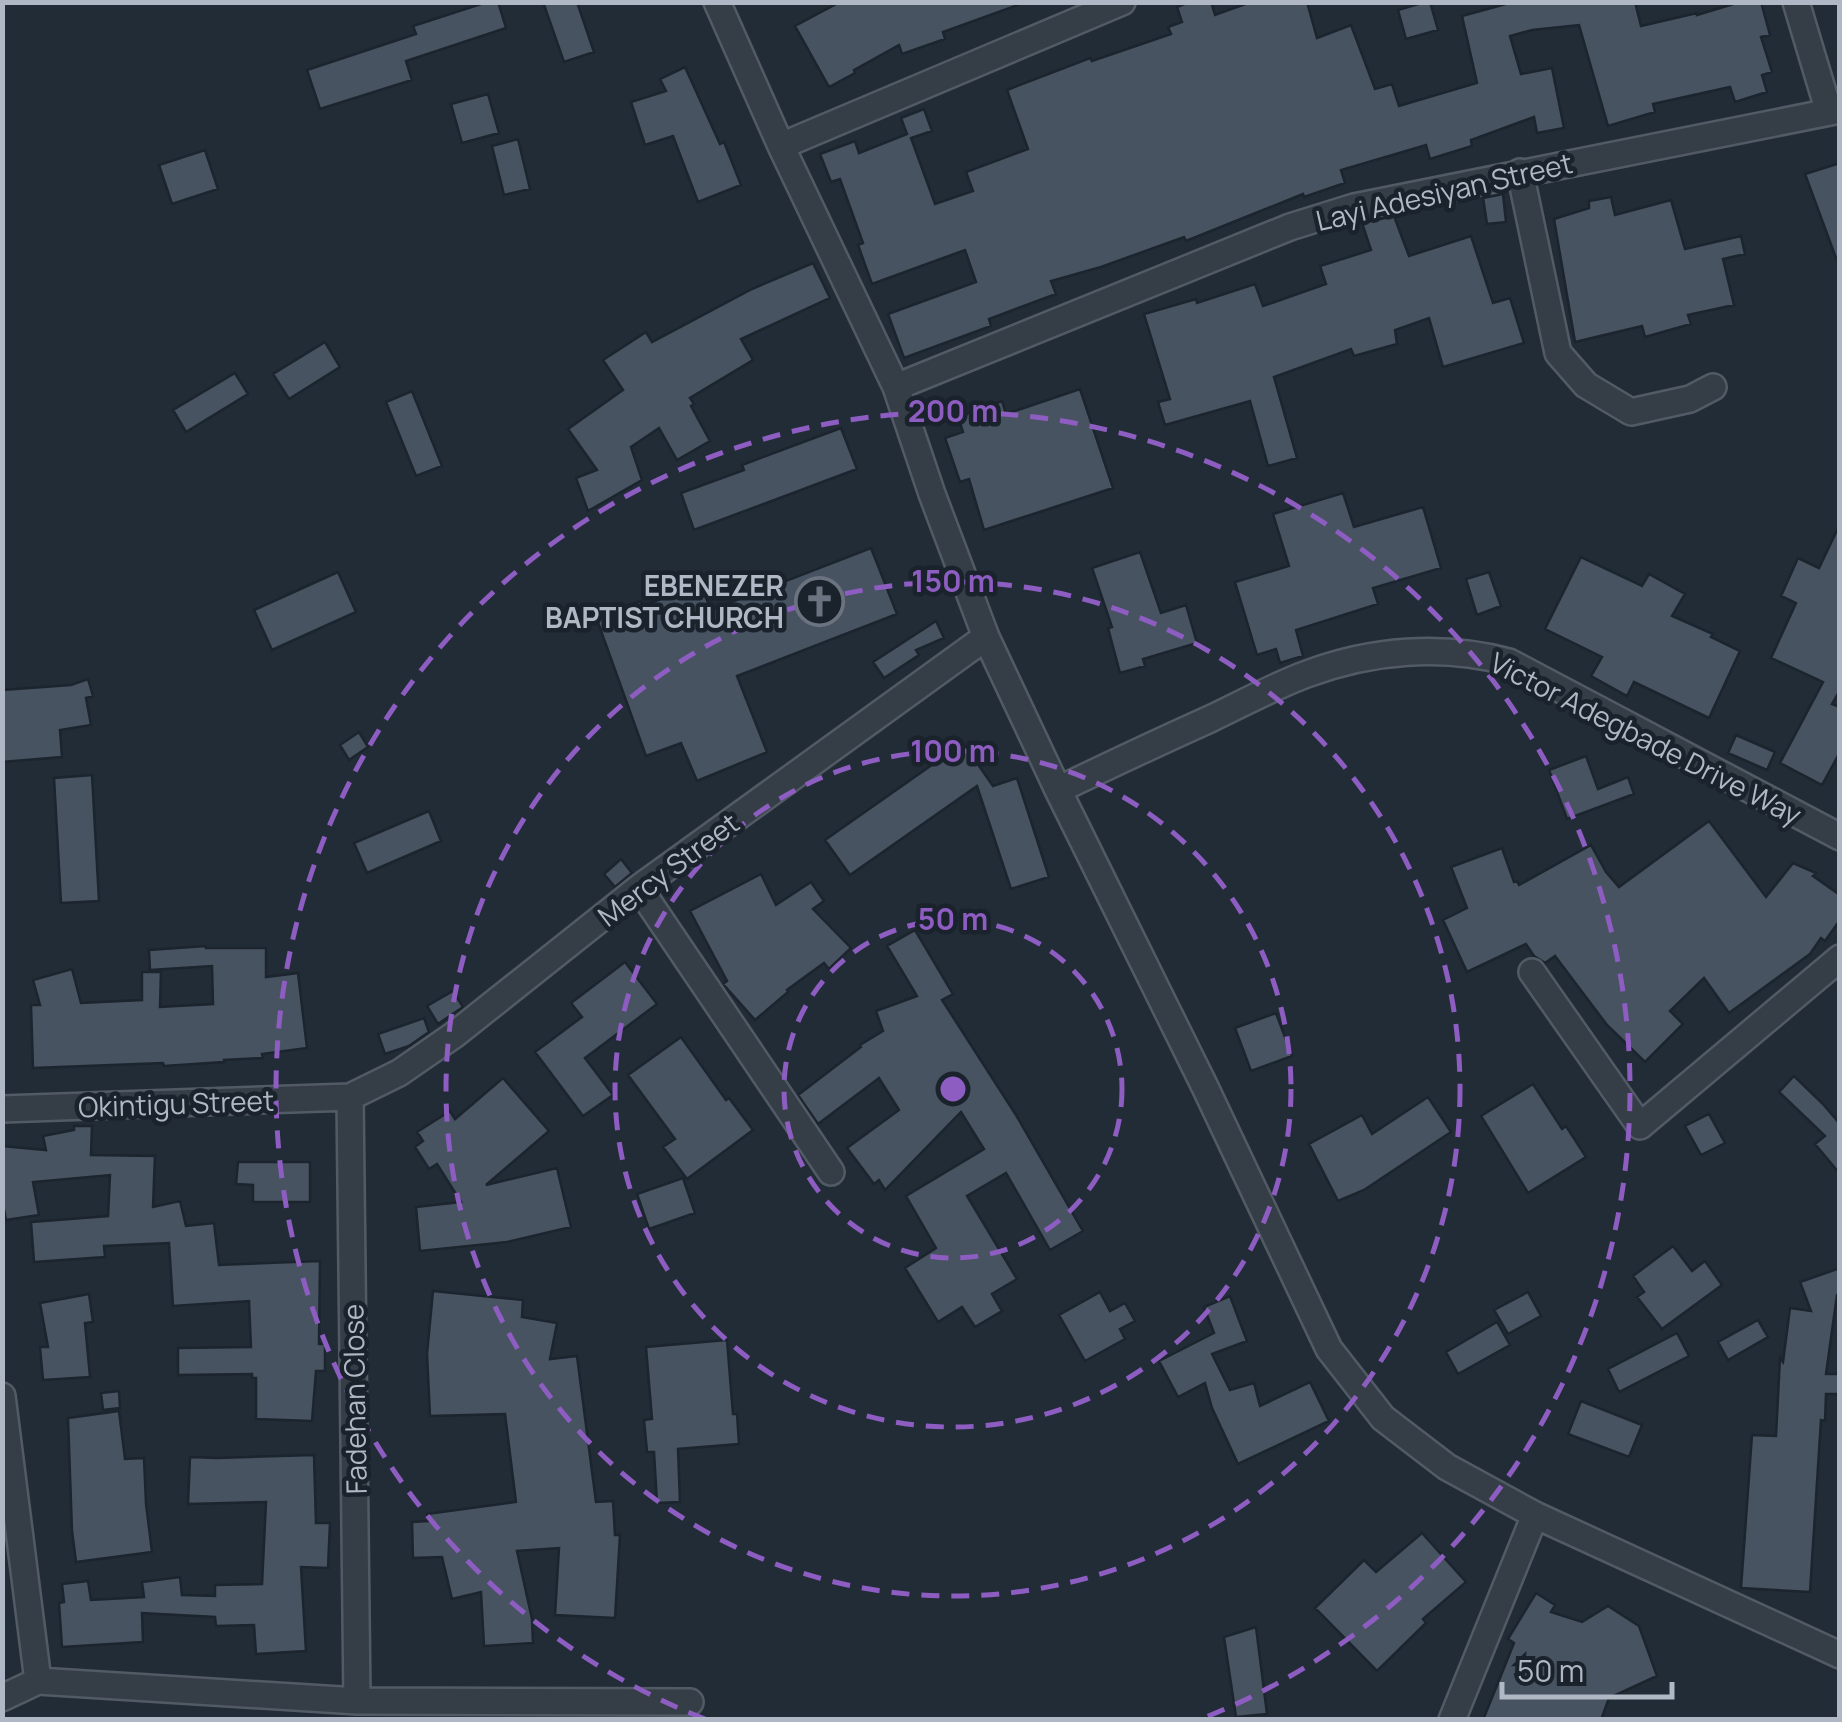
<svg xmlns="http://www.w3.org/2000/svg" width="1842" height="1722" font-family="Manrope,sans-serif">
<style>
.building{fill:#475361;stroke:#1c242e;stroke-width:2.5}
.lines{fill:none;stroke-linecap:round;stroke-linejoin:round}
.minor-casing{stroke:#525b65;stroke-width:30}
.minor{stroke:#353d47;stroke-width:25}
.ring{fill:none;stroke:#8d5dc1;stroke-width:5;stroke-dasharray:18 12}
.labels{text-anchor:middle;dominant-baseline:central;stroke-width:9;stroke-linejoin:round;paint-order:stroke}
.street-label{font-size:28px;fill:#afb8c4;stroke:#1a222c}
.poi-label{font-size:28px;font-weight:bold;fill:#afb8c4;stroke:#1a222c;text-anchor:end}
.centre{fill:#8d5dc1;stroke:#1a222c;stroke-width:5}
.ring-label{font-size:30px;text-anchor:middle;font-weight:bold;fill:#8d5dc1;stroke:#1a222c;stroke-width:9;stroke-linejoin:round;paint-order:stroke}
</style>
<rect width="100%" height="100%" fill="#212c37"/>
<path class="building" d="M487 2H498L506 28 406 61 412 80 320 109 307 70 416 34 413 26Z
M543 2H577L594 52 564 62Z
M840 2H1018V5L943 32 945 39 902 54 899 45 854 70 855 73 829 87 795 26Z
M1189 2H1211L1215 15 1251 2H1307L1317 38 1351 25 1375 89 1392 84 1399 106 1477 83 1462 16 1513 2H1635L1641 26 1697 13V15L1740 2H1761L1770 35 1761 37 1772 72 1762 75 1767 92 1735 102 1730 87 1653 104 1655 112 1608 126 1579 25 1532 30 1510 36 1521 74 1552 68 1564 128 1537 133 1534 117 1471 140 1472 146 1430 159 1426 145 1341 170 1345 183 1304 197 1303 194 1186 241 1184 237 1101 267 1051 281 1056 294 989 319 991 326 904 358 888 314 976 282 965 250 872 284 858 245 863 243 840 179 831 182 820 154 855 141 859 153 907 134 901 118 924 109 932 131 911 138 935 204 973 191 966 172 1028 149 1007 90 1090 58 1092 61 1171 34 1168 27 1182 22 1177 7Z
M1425 2H1430L1438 30 1406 39 1398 10Z
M685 67 720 144 724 142 741 185 698 202 673 136 645 145 631 102 666 91 660 79Z
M488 94 499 133 462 143 451 104Z
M518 139 530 189 504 195 492 146Z
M205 150 218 189 172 204 159 165Z
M1840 163V258H1836L1805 174Z
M1503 194 1506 222 1487 224 1483 198Z
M1611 197 1615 215 1671 200 1685 249 1741 236 1745 254 1723 259 1734 305 1688 315 1691 324 1645 337 1642 326 1575 342 1554 219 1589 208V201Z
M1394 216 1409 256 1471 236 1493 303 1510 298 1524 343 1443 367 1429 318 1395 330 1397 344 1354 356 1351 349 1274 377 1297 458 1268 466 1250 401 1165 425 1158 402 1170 399 1144 314 1196 299 1197 303 1255 284 1263 306 1326 284 1320 266 1371 250 1362 223Z
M813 263 830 298 741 339 753 360 690 398 694 404 691 406 710 441 677 460 659 428 631 447 642 480 588 511 576 478 597 470 568 429 623 390 603 360 646 332 652 342 752 289Z
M325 342 340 367 289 399 273 374Z
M235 373 248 394 186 432 173 410Z
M1080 389 1113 488 984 530 969 479 960 482 945 438 963 432 958 417 1002 401 1006 414Z
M412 391 442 466 416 476 386 402Z
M841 428 857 469 694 530 681 493 744 470 742 465Z
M1343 493 1354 527 1423 507 1441 568 1373 588 1378 604 1296 630 1303 656 1280 663 1276 649 1257 655 1235 582 1289 566 1273 514Z
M1840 524V690L1832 704 1840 707V752L1822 785 1780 763 1823 682 1771 658 1796 603 1781 596 1798 558 1819 568Z
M871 548 897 614 737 676 767 752 697 781 681 743 646 756 596 617 641 601 643 606 700 583 711 610Z
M1140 552 1161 613 1186 605 1197 643 1143 659 1145 666 1120 673 1108 628 1112 627 1092 568Z
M1581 557 1642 586 1649 574 1685 594 1672 616 1713 634 1711 637 1740 651 1709 718 1634 682 1627 696 1591 676 1602 657 1545 629Z
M338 572 356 612 272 650 254 610Z
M1489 572 1501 606 1477 615 1466 579Z
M936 621 944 638 916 650 919 655 884 678 873 662Z
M88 679 93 696 86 698 91 725 60 730 62 757 2 762V690L71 685Z
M359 732 368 747 349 760 340 745Z
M1736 735 1775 752 1767 770 1728 753Z
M963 743 993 786 1017 778 1049 877 1011 889 977 786 850 875 825 840Z
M1586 756 1598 789 1628 777 1634 794 1567 819 1549 770Z
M92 775 99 901 61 903 54 778Z
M429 811 441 841 367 873 354 843Z
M1709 821 1766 897 1793 863 1816 873 1813 876 1840 895V920L1825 941 1821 938 1810 954 1729 1013 1704 978 1670 1011 1683 1024 1645 1062 1607 1025 1555 956 1545 963 1534 956 1526 944 1467 972 1443 920 1467 908 1451 867 1502 848 1514 882 1517 881 1519 885 1591 845 1606 872 1619 887Z
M621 859 632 873 615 887 604 874Z
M761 874 776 905 811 882 824 901 813 909 851 948 829 969 824 963 787 990 788 992 755 1020 723 984 727 981 690 911Z
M915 930 953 994 942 1000 1016 1115 1083 1231 1050 1250 1006 1173 967 1196 1017 1279 992 1294 1002 1311 975 1327 962 1307 938 1322 905 1268 936 1248 906 1196 984 1149 961 1112 885 1190 879 1180 874 1184 847 1148 899 1110 879 1078 818 1124 798 1095 861 1047 860 1045 883 1031 876 1011 917 996 887 946Z
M206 946V948H266V977L298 973 307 1048 262 1054 263 1058 224 1060V1062L164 1066 163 1063 33 1068 31 1005H40L33 980 72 969 81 1003 142 1000V972H161L160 1007 213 1004 212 966 150 970 149 950Z
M625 962 657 1004 585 1058 613 1095 583 1116 535 1052 582 1017 571 1003Z
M453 991 463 1007 438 1024 427 1006Z
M1276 1013 1292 1056 1251 1071 1235 1028Z
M424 1018 429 1032 409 1046 385 1054 378 1034Z
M681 1037 726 1100 729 1098 753 1130 687 1179 663 1147 675 1139 628 1075Z
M1794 1076 1823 1104 1840 1124V1174L1815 1144 1825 1136 1779 1092Z
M503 1078 549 1131 486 1185 557 1168 571 1227 507 1242 420 1251 416 1207 461 1202 437 1164 429 1169 415 1147 423 1141 417 1132 450 1111 455 1119Z
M1533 1084 1562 1129 1566 1126 1586 1157 1528 1193 1481 1116Z
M1428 1097 1451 1132 1364 1190 1338 1201 1309 1144 1362 1115 1372 1134Z
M1709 1114 1725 1143 1701 1155 1685 1126Z
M74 1126H92L91 1155 155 1156 153 1207 180 1201 186 1226 214 1223 219 1265 320 1261 319 1344H325V1371H316L312 1421 256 1419V1378H252V1374L178 1375V1348L251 1347 249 1301 173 1306 169 1243 104 1246 105 1257 34 1262 31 1222 108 1216 110 1175 33 1182 39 1215 6 1220 2 1199V1146L46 1150 43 1136 74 1130Z
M238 1162H310V1202H253V1185L236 1184Z
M683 1178 695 1213 649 1229 637 1194Z
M1673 1246 1692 1271 1705 1261 1722 1285 1662 1329 1637 1297 1644 1292 1633 1276Z
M1840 1268V1294L1837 1295 1826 1374H1840L1839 1394H1826L1825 1421 1821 1420 1810 1592 1741 1588 1752 1435 1776 1436 1780 1358 1783 1362 1790 1308 1811 1311 1800 1282Z
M433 1291 523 1300 522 1317 557 1323 550 1359 577 1356 596 1502 613 1501 615 1535H620L615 1618 555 1615 559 1548 517 1551 532 1619 533 1643 484 1646 481 1592 452 1599 442 1557 413 1558 412 1522 428 1521 427 1514 516 1502 505 1414 430 1416 427 1354Z
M1100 1292 1110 1311 1125 1303 1135 1321 1120 1329 1125 1339 1085 1361 1059 1315Z
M1528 1292 1541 1316 1508 1334 1494 1310Z
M89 1294 93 1322 85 1323 90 1377 43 1380 40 1347H48L40 1303Z
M1230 1296 1247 1341 1212 1354 1230 1390 1254 1383 1260 1406 1310 1382 1329 1421 1238 1464 1212 1408 1205 1383 1178 1397 1159 1361 1214 1333 1204 1307Z
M1758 1320 1768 1337 1728 1360 1718 1342Z
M1497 1322 1510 1345 1458 1374 1446 1352Z
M1677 1333 1689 1356 1619 1392 1608 1369Z
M727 1340 733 1414H737L739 1444 678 1449 680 1502 657 1503 654 1452H647L644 1420 652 1419 646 1347Z
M119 1391 120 1408 103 1410 101 1393Z
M1581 1401 1642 1425 1629 1457 1568 1434Z
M119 1411 125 1459 144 1458 146 1504 152 1552 76 1562 72 1531 68 1418Z
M314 1455 316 1523H330L328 1568 301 1567 306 1651 256 1654 254 1625 216 1626 215 1617 142 1613 143 1642 62 1647 59 1603 64 1602 62 1584 88 1581 91 1600 144 1597 142 1582 180 1577 182 1595 215 1596V1585L262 1584 266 1502 188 1504 190 1457 217 1458Z
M1422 1533 1466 1582 1423 1619 1426 1623 1377 1671 1315 1608 1364 1560 1376 1572Z
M1536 1593 1555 1605 1551 1612 1582 1622 1608 1606 1639 1626 1657 1676 1609 1698 1601 1720H1483L1514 1643 1508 1639Z
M1256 1627 1267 1714 1236 1717 1224 1637Z"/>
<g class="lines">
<defs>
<path id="minor" d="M717 2 781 146 896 387 932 494 986 637 1058 790 1205 1087 1329 1349 1383 1418 1447 1467 1535 1515 1840 1655
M1796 2 1829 112
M781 146 1122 2
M1520 172 1558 353 1586 385 1631 412 1690 399 1713 387
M896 387 1290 227 1354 207 1840 110
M1058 790C1108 766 1159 742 1210 719 1242 704 1274 686 1307 674 1371 650 1442 644 1509 662L1840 837
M639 888 831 1172
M1532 972 1640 1126 1840 958
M350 1097 357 1701
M2 1109 350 1097 399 1073 454 1035 639 888 986 637
M2 1396 38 1681
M2 1698 38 1681 357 1701 690 1702
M1452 1720 1535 1515"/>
</defs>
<use href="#minor" class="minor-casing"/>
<use href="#minor" class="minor"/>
</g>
<g class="ring">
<circle cx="953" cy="1089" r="169"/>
<circle cx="953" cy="1089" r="338"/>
<circle cx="953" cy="1089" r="507"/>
<path d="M705 1719A677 677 0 1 1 1201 1719"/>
</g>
<defs>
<symbol id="church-ring" viewBox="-11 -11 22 22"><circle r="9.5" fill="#1a222c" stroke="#6b7280" stroke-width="1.5"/><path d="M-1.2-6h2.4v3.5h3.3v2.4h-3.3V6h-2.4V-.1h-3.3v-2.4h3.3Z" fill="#6b7280"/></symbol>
</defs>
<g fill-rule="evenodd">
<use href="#church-ring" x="792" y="574" width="55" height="55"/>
</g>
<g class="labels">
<g class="street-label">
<text transform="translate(1444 191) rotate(-13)">Layi Adesiyan Street</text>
<text transform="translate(1646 738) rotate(27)">Victor Adegbade Drive Way</text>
<text transform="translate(668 869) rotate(-37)">Mercy Street</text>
<text transform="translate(176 1103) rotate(-2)">Okintigu Street</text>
<text transform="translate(354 1399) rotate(-91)">Fadehan Close</text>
</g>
<g class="poi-label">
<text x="784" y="585">EBENEZER<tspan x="784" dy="32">BAPTIST CHURCH</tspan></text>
</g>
</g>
<circle cx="953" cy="1089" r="15" class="centre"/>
<g class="ring-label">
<text x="953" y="422">200 m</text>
<text x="953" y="592">150 m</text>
<text x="953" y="762">100 m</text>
<text x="953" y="930">50 m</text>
</g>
<rect width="1842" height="1722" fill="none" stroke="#afb8c4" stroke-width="10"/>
<path d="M1502 1682v15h170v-15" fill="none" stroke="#afb8c4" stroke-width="5"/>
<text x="1517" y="1682" font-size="30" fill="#afb8c4" stroke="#1a222c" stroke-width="8" paint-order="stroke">50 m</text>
</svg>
